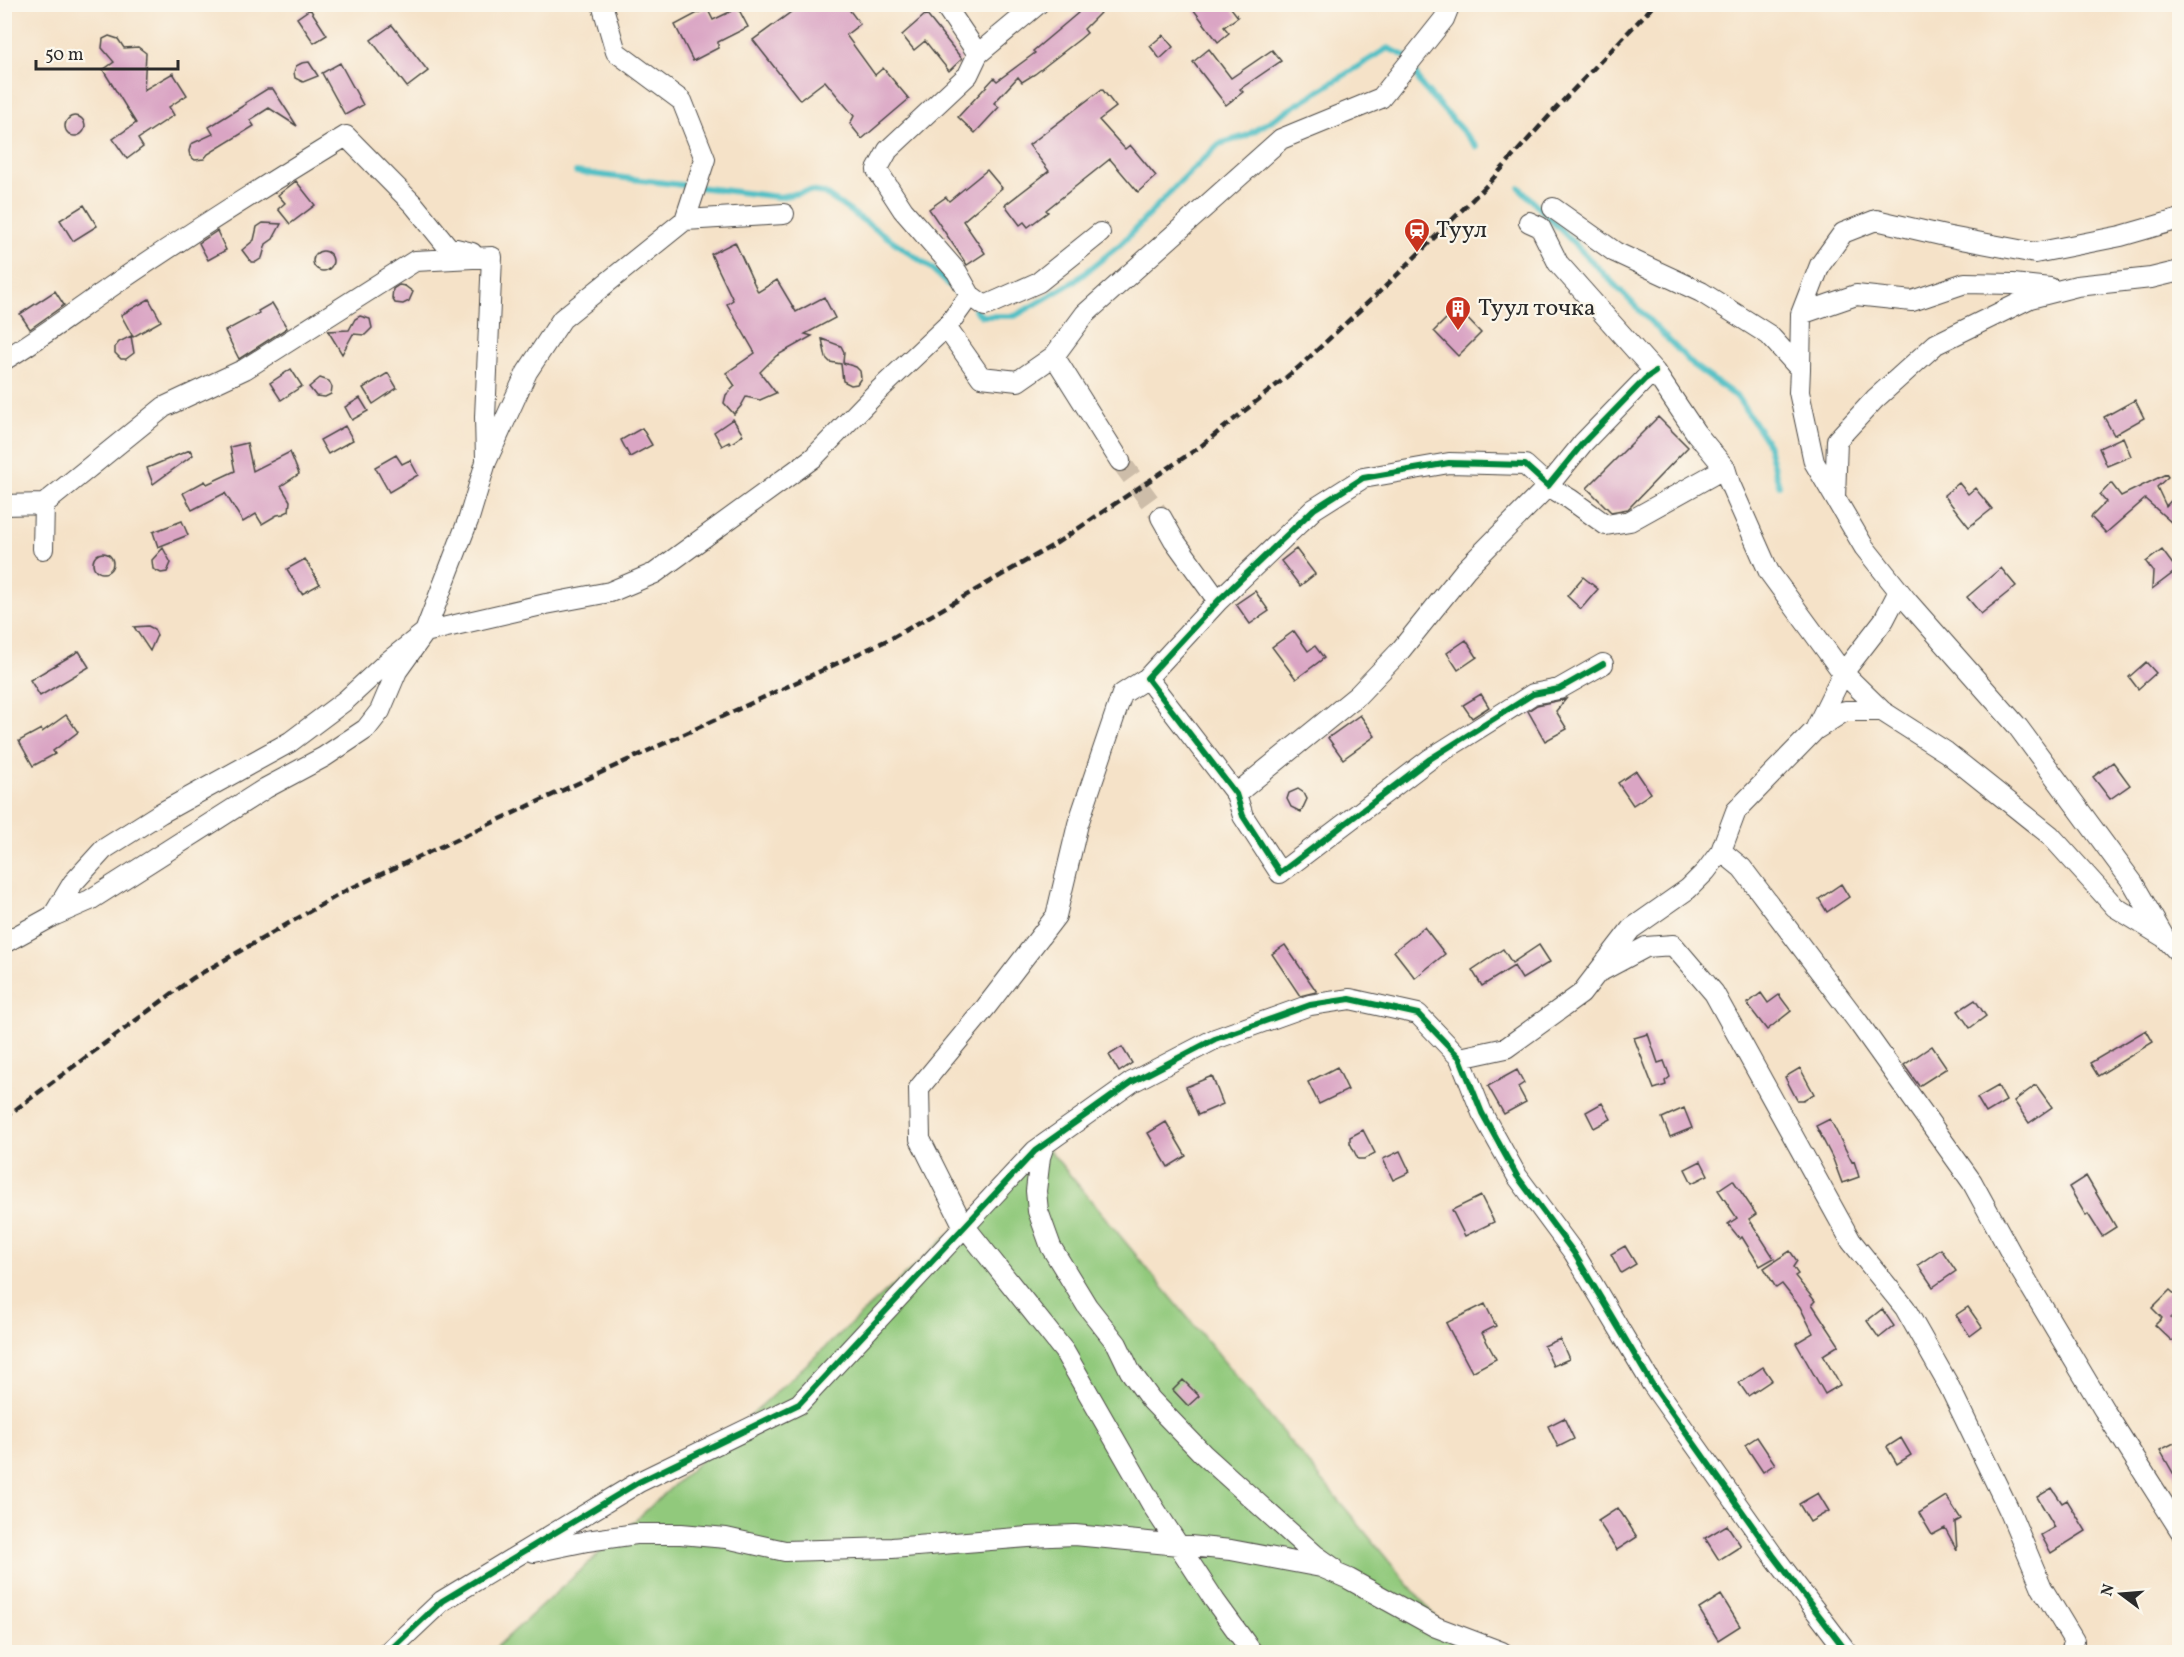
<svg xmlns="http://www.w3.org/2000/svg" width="2184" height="1657" font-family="Vollkorn,serif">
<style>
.green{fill:#91c97c;stroke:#5e7a54;stroke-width:1.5}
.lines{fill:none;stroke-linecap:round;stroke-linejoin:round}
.stream{stroke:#51bfc5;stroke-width:6}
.building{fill:#daa5c4}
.street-tunnel{stroke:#cdbda9;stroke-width:20;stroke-dasharray:20 10;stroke-linecap:butt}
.street-casing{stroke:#494643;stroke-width:22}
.street{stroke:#fff;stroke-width:20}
.rail{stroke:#2b2b2b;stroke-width:4.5;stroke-dasharray:9 4.5;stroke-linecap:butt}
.cycleway-casing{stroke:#fbf7ec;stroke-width:10}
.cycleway{stroke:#00873e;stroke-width:6}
.labels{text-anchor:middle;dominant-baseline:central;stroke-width:4.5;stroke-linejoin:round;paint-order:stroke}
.poi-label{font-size:24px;fill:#2b2b2b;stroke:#fbf7ec;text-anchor:start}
</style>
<rect width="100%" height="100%" fill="#fbf7ec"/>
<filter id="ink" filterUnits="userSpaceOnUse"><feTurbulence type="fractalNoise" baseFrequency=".0167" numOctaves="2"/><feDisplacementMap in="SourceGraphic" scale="12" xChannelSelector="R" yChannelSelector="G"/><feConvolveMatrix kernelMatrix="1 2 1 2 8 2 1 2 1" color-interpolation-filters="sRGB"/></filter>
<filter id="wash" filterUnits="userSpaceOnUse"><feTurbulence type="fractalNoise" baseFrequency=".008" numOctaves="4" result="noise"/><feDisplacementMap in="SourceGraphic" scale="24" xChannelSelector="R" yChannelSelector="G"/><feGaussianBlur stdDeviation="1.35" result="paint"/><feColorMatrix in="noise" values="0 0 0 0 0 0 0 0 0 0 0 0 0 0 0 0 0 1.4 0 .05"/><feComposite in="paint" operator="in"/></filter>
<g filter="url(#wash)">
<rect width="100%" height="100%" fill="#f5e2c8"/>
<path class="green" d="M1046 1146 1464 1652H491Z"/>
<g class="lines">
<path class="stream" d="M576 172 779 197 809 191 824 193 930 267 964 299
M1520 188 1694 366 1737 397 1766 440 1779 485
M975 310 982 316H1015L1075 281 1121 244 1179 183 1219 144 1246 136 1388 48 1407 57 1422 86 1477 147"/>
</g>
<g id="blocks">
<path class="building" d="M802 4H845L860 24 846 35 875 75 883 68 909 99 862 139 850 124 854 116 825 81 800 100 753 40Z
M1070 4H1092L1100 13 1084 29 1087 33 1080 39 1035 74 1022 82 1018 77 994 103 999 107 975 133 958 117 994 78 997 81 1035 53 1033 51 1078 13Z
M1191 4H1228L1238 17 1224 27 1229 33 1218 42 1190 5Z
M707 8 713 20 738 8 748 27 718 42V48L693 61 675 25Z
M310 9 327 35 314 43 297 18Z
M926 14 962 59 949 71 925 41 914 50 902 35Z
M392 25 428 71 407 87 371 40Z
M1163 35 1173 47 1160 59 1150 46Z
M109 36 118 39 124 48 138 47 146 53 144 90 173 73 187 95 169 107 174 115 138 139 143 147 127 159 113 139 136 123 103 70 114 62 102 48 103 39Z
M1209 49 1231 78 1272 50 1281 61 1240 89 1243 92 1226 105 1193 62Z
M309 62 318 76 303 82 295 78 294 72 296 66 302 63Z
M340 63 363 105 345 115 322 73Z
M267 89H273L297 126 269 108 250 120 254 126 208 154 204 159 195 160 190 156 189 151 191 144 213 134 209 127 246 104 245 103Z
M1102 89 1116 107 1099 120 1125 149 1130 145 1156 176 1138 192 1110 159 1046 210 1048 212 1028 227 1024 222 1020 225 1005 205 1049 171 1029 145Z
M65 126a10 10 0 1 1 20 0a10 10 0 1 1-20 0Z
M987 170 1002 188 963 221 985 253 967 265 929 209 946 197 949 201Z
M296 181 315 205 290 224 278 209 285 203 278 195Z
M84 205 97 226 73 241 60 220Z
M263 223 281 224 273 239 266 244 262 258 256 262H251L242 250 254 240 257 227Z
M217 231 226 250 208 260 199 243Z
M735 242 758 292 777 280 796 312 824 297 835 318 805 334 812 336 776 356 760 372 776 393 760 400 746 397 741 406 734 414 724 403 726 395 735 386 726 373 755 353 727 304 733 300 711 254Z
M313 261a10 10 0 1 1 20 0a10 10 0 1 1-20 0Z
M399 285 405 286 413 292 409 301 403 304 395 303 392 298 393 289Z
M55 291 64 305 30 329 20 314Z
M149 299 161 321 133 337 121 315Z
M272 303 287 328 239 359 225 331 259 313 258 311Z
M1457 308 1481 333 1458 356 1434 331Z
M360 316 370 319 372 328 365 335 353 334 342 354 328 331 349 330 355 319Z
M131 336 134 353 126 359H121L115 353V347L119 342Z
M822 339 841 346 844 352 843 363 856 367 860 371 861 378 857 384 851 385 843 381 841 364 830 362 826 358Z
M291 369 302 386 281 400 270 383Z
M388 373 397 388 373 404 363 388Z
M320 378 329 381 332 387 331 394 325 397 316 396 309 387Z
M360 398 368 411 352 420 345 407Z
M2135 400 2144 418 2114 435 2104 417Z
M1658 417 1688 447 1628 509 1611 512 1587 488Z
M733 419 743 435 730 444 729 442 722 446 714 432Z
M345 426 353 440 328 454 320 440Z
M642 428 652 445 630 457 621 440Z
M2123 437 2131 456 2107 466 2099 448Z
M247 443 253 471 290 452 299 474 281 486 290 501 289 511 283 514 277 515 262 524 256 514 243 522 225 493 192 510 183 493 205 481 207 484 235 471 230 447Z
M190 450 193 455 153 484 147 468Z
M396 455 402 464 410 460 418 475 389 492 375 467Z
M2166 474 2168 477 2157 487 2166 506 2180 491V530L2145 499 2106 533 2091 517 2106 502 2100 495 2111 483 2121 496Z
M1959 483 1968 494 1975 488 1992 509 1969 527 1944 495Z
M182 521 188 535 158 547 153 532Z
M163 548 171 563 167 572 161 573 153 569 152 560Z
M1296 549 1315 574 1300 586 1281 561Z
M2162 550 2177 570 2152 589 2153 571 2146 562Z
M93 563a10 10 0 1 1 20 0a10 10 0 1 1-20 0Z
M305 559 320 584 302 594 287 569Z
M2001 568 2016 586 1981 614 1967 597Z
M1583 577 1598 589 1581 609 1567 596Z
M1255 591 1269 611 1250 624 1236 604Z
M148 626 154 629 157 635 150 651 134 627Z
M1294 631 1308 651 1315 646 1324 658 1296 679 1272 647Z
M1466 640 1477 657 1458 670 1447 653Z
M79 651 89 667 40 696 30 680Z
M2146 662 2156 673 2138 689 2129 677Z
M1481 694 1489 707 1472 718 1463 705Z
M1566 699 1556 711 1567 729 1545 741 1528 711 1537 705Z
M66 715 78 732 53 751 55 754 33 766 19 741 41 729 42 732Z
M1360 715 1375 736 1343 759 1328 738Z
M2113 762 2130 785 2110 799 2093 777Z
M1636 771 1651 793 1633 805 1618 783Z
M1298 789 1304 793 1307 799 1301 812 1291 807 1287 799 1289 793Z
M1841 884 1849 897 1827 912 1819 899Z
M1424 927 1445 954 1415 978 1394 951Z
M1285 945 1317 992H1316L1300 996 1272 954Z
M1539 945 1550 962 1522 979 1514 966 1482 986 1472 970 1503 949 1512 963Z
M1761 993 1768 1003 1779 995 1791 1011 1767 1030 1747 1004Z
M1975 1000 1986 1016 1970 1028 1958 1011Z
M2146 1030 2153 1042 2098 1076 2090 1063Z
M1648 1034 1658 1063 1664 1061 1670 1077 1665 1081 1666 1085 1654 1089 1634 1038Z
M1932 1046 1947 1068 1919 1086 1904 1065Z
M1122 1047 1132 1063 1119 1072 1109 1055Z
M1337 1067 1348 1090 1319 1104 1308 1082Z
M1800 1068 1814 1094 1803 1100H1797L1785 1077Z
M1517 1070 1524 1083 1518 1087 1526 1102 1504 1114 1488 1086Z
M1212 1076 1223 1104 1198 1115 1186 1087Z
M2036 1085 2052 1107 2029 1123 2014 1101Z
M1998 1086 2006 1101 1986 1113 1977 1098Z
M1602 1103 1611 1119 1594 1128 1586 1112Z
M1684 1108 1692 1128 1670 1137 1662 1118Z
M1830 1119 1852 1162 1854 1161 1859 1177 1842 1183 1833 1159 1816 1126Z
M1166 1122 1186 1156 1168 1167 1148 1133Z
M1363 1130 1375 1153 1364 1159H1358L1350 1143V1137Z
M1400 1151 1410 1172 1393 1180 1383 1159Z
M1701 1161 1708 1175 1692 1183 1685 1169Z
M2086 1176 2116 1227 2102 1236 2088 1214 2086 1216 2069 1187Z
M1733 1180 1756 1214 1749 1219 1774 1258 1760 1266 1742 1237 1740 1239 1728 1224 1737 1218 1718 1190Z
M1481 1196 1494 1222 1465 1236 1452 1210Z
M1625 1246 1636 1264 1621 1273 1611 1254Z
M1941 1249 1956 1271 1933 1287 1918 1265Z
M1790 1251 1797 1261 1793 1267 1798 1274 1795 1276 1815 1301 1812 1304 1839 1345 1823 1355 1840 1385 1825 1394 1796 1343 1813 1333 1800 1307 1782 1284 1776 1288 1764 1268Z
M2170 1290 2180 1299V1310L2171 1318 2180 1327V1334L2172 1341 2155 1325 2162 1318 2152 1308Z
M1485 1304 1496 1326 1482 1333 1496 1359 1472 1372 1446 1323Z
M1968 1307 1982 1327 1970 1336 1956 1315Z
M1882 1309 1894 1326 1879 1338 1867 1321Z
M1560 1339 1569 1359 1553 1366 1544 1346Z
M1763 1367 1772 1380 1748 1396 1739 1383Z
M1183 1380 1199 1396 1188 1406 1173 1390Z
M1564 1418 1574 1439 1558 1447 1548 1426Z
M1757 1437 1775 1464 1763 1472 1745 1445Z
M1901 1438 1911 1455 1897 1464 1887 1447Z
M2180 1440V1485L2160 1450Z
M2052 1488 2062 1503 2067 1500 2086 1531 2051 1553 2041 1535 2055 1527 2037 1497Z
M1818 1493 1829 1511 1810 1522 1799 1504Z
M1946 1496 1961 1519 1955 1522 1957 1550 1945 1528 1932 1535 1919 1513Z
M1618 1508 1637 1537 1617 1550 1598 1521Z
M1727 1525 1741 1546 1719 1560 1705 1538Z
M1721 1595 1740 1626 1718 1640 1699 1609Z"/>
</g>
</g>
<g filter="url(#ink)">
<use href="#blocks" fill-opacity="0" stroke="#494643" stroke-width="1.5"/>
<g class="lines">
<path class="street-tunnel" d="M1120 461 1161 517"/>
<defs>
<path id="street" d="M602 4 616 52 682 101 705 159 685 220
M944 4 978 54 968 75 888 150 877 170 903 210 957 272 970 295 985 306 1039 282 1100 233
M978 54 1038 4
M1553 208 1615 252 1701 292 1769 335 1800 369 1799 392 1814 462 1864 547 1907 601 2018 727 2133 883 2164 937 2180 954
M1529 222 1540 227 1558 263 1655 372 1696 433 1725 468
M1801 314 1856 295 1912 301 1965 283 2013 284 2050 288
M946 327 981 377 1018 381 1054 356 1085 314 1281 139 1381 98 1444 19 1450 4
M1054 356 1120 461
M4 360C44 336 80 308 118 282 193 231 269 183 346 136L414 205 448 247 472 253
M1800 369 1801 314 1820 265 1843 233 1876 220 1945 236 2035 253 2121 236 2180 219
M1835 498 1837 440 1875 399 1936 344 2030 298 2077 286 2151 278 2180 271
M4 505 44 504
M1161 517 1174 540 1218 601
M43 549 44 504 164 407 245 369 415 261 492 257 485 417 486 459
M1603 664 1559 689 1533 694 1430 759 1280 873 1243 816 1236 794 1147 678 1218 601 1314 509 1363 478 1449 463 1525 465 1548 486 1583 443 1645 379 1655 372
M1147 678 1122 694 1078 824 1056 916 986 1007 919 1088 920 1139 962 1223 1064 1351 1154 1508 1215 1601 1252 1652
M1815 730 1843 673 1884 620 1899 591
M1236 794 1358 695 1400 651 1466 569 1548 486 1570 499 1606 525 1630 521 1725 468 1730 484 1769 572 1843 673 1882 711
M1721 851 1742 868 1858 1022 1972 1182 2018 1266 2104 1410 2180 1530
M53 916 73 883 104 849 161 813 290 742 346 700 386 663 425 632 546 604 610 592 655 573 813 458 877 392 949 324 970 295
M4 943 53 916 90 900 266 788 324 757 366 729 380 711 397 671 425 632 469 518 486 462 527 372 562 319 685 220 784 214
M1603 970 1646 947 1673 945 1714 993 1851 1241 1905 1308 1948 1384 2010 1512 2042 1588 2074 1641 2070 1652
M1460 1058 1506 1048 1581 994 1631 929 1688 889 1706 871 1721 851 1736 811 1815 730 1845 711H1882L1946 752 2050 835 2115 907 2162 936
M1044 1145 1040 1157 1036 1191 1038 1211 1051 1247 1087 1306 1117 1344 1130 1371 1151 1400 1203 1454 1315 1555 1332 1567
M534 1552 587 1541 636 1534H681L726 1538 785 1551 892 1548 1028 1537 1075 1535 1231 1550 1321 1567 1349 1579 1436 1627 1502 1652
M388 1652 442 1601 639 1482 799 1404 1035 1151 1132 1082 1215 1039 1310 1005 1350 999 1418 1014 1460 1058 1482 1113 1517 1176 1574 1253 1652 1384 1773 1555 1847 1652"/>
</defs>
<use href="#street" class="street-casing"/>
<use href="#street" class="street"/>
<path class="rail" d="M4 1118 193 978 347 890 892 638 1052 546 1201 446 1300 366 1391 281 1488 184 1559 105 1655 4"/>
<defs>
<path id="cycleway" d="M1603 664 1559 689 1533 694 1430 759 1280 873 1243 816 1236 794 1147 678 1218 601 1314 509 1363 478 1449 463 1525 465 1548 486 1583 443 1645 379 1655 372
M388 1652 442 1601 639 1482 799 1404 1035 1151 1132 1082 1215 1039 1310 1005 1350 999 1418 1014 1460 1058 1482 1113 1517 1176 1574 1253 1652 1384 1773 1555 1847 1652"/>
</defs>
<use href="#cycleway" class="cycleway-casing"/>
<use href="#cycleway" class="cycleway"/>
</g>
</g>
<defs>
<symbol id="station-pin" viewBox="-11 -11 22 30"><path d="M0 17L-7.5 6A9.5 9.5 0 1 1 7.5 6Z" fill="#c8321e" stroke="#fbf7ec"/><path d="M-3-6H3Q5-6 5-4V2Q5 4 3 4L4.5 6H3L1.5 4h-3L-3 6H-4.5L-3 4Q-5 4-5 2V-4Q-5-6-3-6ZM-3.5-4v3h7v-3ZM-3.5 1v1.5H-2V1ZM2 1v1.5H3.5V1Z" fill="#fff"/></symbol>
<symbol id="building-pin" viewBox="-11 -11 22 30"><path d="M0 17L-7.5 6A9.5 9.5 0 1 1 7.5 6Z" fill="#c8321e" stroke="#fbf7ec"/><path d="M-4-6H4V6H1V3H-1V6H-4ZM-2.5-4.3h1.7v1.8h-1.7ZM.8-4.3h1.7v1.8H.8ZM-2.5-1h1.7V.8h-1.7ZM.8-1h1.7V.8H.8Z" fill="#fff"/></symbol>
</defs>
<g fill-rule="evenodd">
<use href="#station-pin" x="1402" y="216" width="30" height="40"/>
<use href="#building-pin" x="1443" y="294" width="30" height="40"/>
</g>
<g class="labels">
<g class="poi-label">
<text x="1436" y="231">Туул</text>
<text x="1478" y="309">Туул точка</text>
</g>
</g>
<rect width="2184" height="1657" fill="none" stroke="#fbf7ec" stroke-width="24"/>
<g transform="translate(2121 1594) rotate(286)" stroke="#fbf7ec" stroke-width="4.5" paint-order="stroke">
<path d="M0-4.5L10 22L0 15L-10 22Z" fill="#2b2b2b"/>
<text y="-9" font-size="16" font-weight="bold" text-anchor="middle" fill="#2b2b2b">N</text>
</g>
<path d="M36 60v9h142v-9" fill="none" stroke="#2b2b2b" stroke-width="3"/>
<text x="45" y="60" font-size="18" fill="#2b2b2b" stroke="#fbf7ec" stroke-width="4.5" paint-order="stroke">50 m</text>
</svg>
